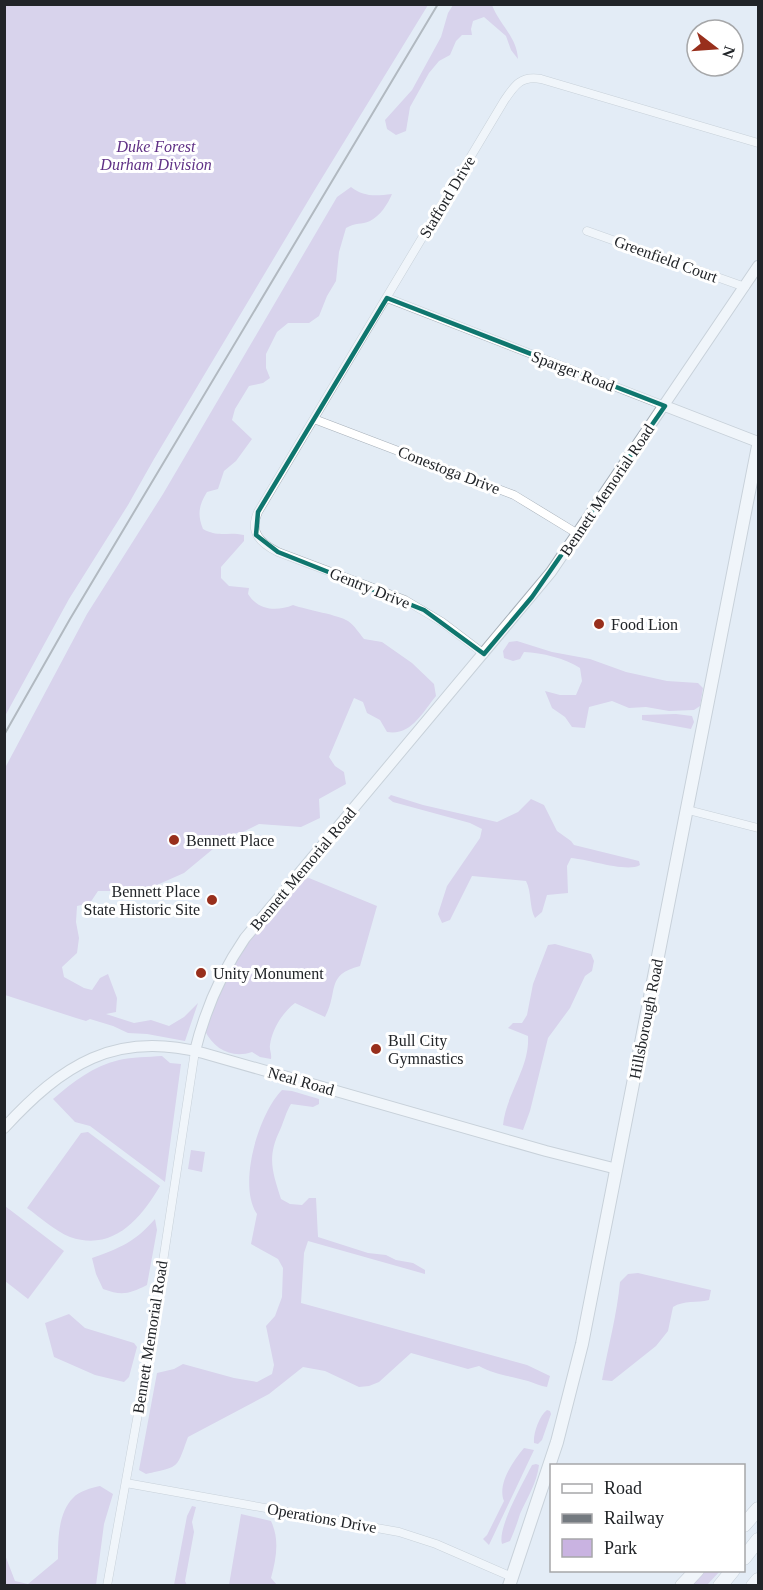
<svg xmlns="http://www.w3.org/2000/svg" width="763" height="1590" font-family="Georgia,serif">
<style>
.green{fill:#c9b3e1}
.lines{fill:none;stroke-linecap:round;stroke-linejoin:round}
.street-casing{stroke:#a6afb8;stroke-width:9}
.secondary-casing{stroke:#a6afb8;stroke-width:12}
.primary-casing{stroke:#a6afb8;stroke-width:14}
.highway-casing{stroke:#a6afb8;stroke-width:15}
.street{stroke:#fff;stroke-width:8}
.secondary{stroke:#fff;stroke-width:10}
.primary{stroke:#fff;stroke-width:12}
.highway{stroke:#fff;stroke-width:14}
.rail{stroke:#747a80;stroke-width:2}
.marked{fill:none;stroke:#0f766e;stroke-width:4.5;stroke-linejoin:round}
.poi-dot{fill:#982f1c;stroke:#fff;stroke-width:2}
.labels{text-anchor:middle;dominant-baseline:central;stroke-width:6;stroke-linejoin:round;paint-order:stroke}
.park-label{font-size:16px;font-style:italic;fill:#603186;stroke:#fff}
.street-label{font-size:16px;fill:#212428;stroke:#fff}
.poi-label{font-size:16px;fill:#212428;stroke:#fff;text-anchor:start}
</style>
<rect width="100%" height="100%" fill="#e3ecf5"/>
<path class="green" d="M4 5H428L314 191 154 459 128 505 69 599 5 716Z
M453 5 481 6 492 5C499 24 517 37 518 59L511 50 506 36 484 17 473 21 471 29 472 35H462L456 41 450 55 439 61 429 73 410 107 406 131 396 135 387 129 385 120 412 90 441 37 448 13Z
M351 187C364 197 375 196 392 194 388 204 380 216 370 221 361 225 356 222 346 228L339 252 336 281 327 296 319 316 309 323H288L277 332 266 354V368L270 378 263 383 249 386 235 409 232 420 252 439 236 461 224 471 218 489 207 492C199 505 197 514 203 529 219 538 227 531 244 535V541L221 567V578L229 586 249 588 248 594C258 610 276 612 293 605 307 610 339 615 348 621 355 626 359 633 364 639L382 642 412 663 434 684 436 696C422 713 411 736 387 732L380 720 367 713 363 702 354 698 329 757 335 766 344 772 346 784 319 799 320 818 301 827 259 824 243 832 231 834 184 873 141 892 122 897 112 891H98L90 903 77 906 76 922 79 938 77 953 62 967 64 977 84 988 92 990 100 978 108 974 117 998 116 1012 106 1014 134 1023 151 1020 169 1026 184 1017 198 1003 185 1041 147 1034 128 1033 113 1026 90 1019 86 1021 76 1018 5 995V768L87 614 163 494 337 197Z
M517 641 552 652 590 659 626 672 667 681 698 683 703 688 700 706 694 710 669 711 646 707 629 708 612 701 589 707 585 728 572 727 565 717 552 708 545 691 560 695H576L582 681 580 668C565 658 542 653 524 652L520 659 513 661 504 658 503 651 509 642Z
M676 714 692 716 694 722 691 729 642 720V715Z
M391 795 423 805 497 822 518 812 531 799 544 805 557 831 571 841 574 845 639 861 640 865C627 873 588 859 571 858L567 866 568 893 547 895 542 912 535 918C529 907 532 893 526 881L472 876 450 920 442 923 438 914 447 886 480 838 482 829 470 823 393 802 388 798Z
M309 878 377 906 360 966C325 975 339 991 325 1017L295 1003C283 1012 272 1029 270 1045 269 1049 272 1054 271 1059L260 1057 252 1052C232 1059 214 1049 205 1031L220 982 252 935 286 892 301 879Z
M555 944 591 954 594 961 592 971 585 976 570 1008 548 1038 530 1111 523 1130 503 1125C506 1094 530 1068 528 1036L508 1028 513 1023H522L527 1015 533 984 548 945Z
M162 1056 170 1063 181 1064 165 1182 90 1126 75 1122 53 1099C73 1082 93 1066 119 1060 132 1057 148 1057 162 1056Z
M282 1090 292 1091 319 1099V1104L313 1107 291 1104C286 1112 284 1121 280 1130 267 1157 272 1171 281 1199L290 1204 302 1205 309 1198H316L318 1237 368 1253 386 1255 396 1260 413 1263 425 1270V1274L308 1241 304 1253 301 1303 527 1365 550 1376 547 1387C540 1386 535 1383 528 1381 511 1376 495 1375 479 1366L468 1369 411 1353 379 1382 369 1386 359 1387 325 1371 303 1367 269 1394 188 1437C176 1470 180 1466 146 1474L139 1470 157 1373 174 1369 183 1364 234 1378 257 1382 272 1374 274 1365 266 1326 275 1316 282 1297 283 1268 278 1259 251 1244 257 1214C237 1185 259 1113 282 1090Z
M88 1132 160 1186C141 1218 114 1252 70 1237 55 1231 41 1218 27 1208L81 1133Z
M191 1150 205 1152 202 1172 188 1169Z
M5 1206 64 1251 28 1299 5 1281Z
M155 1219 157 1230 147 1285C129 1294 122 1296 103 1289L96 1274 92 1258C120 1248 135 1242 155 1219Z
M638 1273 711 1290 709 1300C697 1303 684 1300 673 1307L668 1331 656 1346 612 1381 602 1380C608 1347 617 1315 620 1282L628 1274Z
M69 1314 85 1328 134 1343 137 1347 129 1377 124 1382 95 1375 54 1357 45 1323Z
M547 1410 550 1411 551 1414 542 1440 538 1444 534 1443C533 1434 539 1416 547 1410Z
M524 1448 534 1450 489 1545 483 1539 487 1535 504 1501C497 1484 513 1461 524 1448Z
M536 1464 539 1465C537 1483 527 1498 520 1514 517 1524 514 1532 510 1541L502 1544C497 1528 524 1481 532 1465Z
M100 1486 113 1494 104 1524 96 1585H5V1555L15 1581 28 1584 58 1559C58 1540 58 1513 73 1498 79 1491 91 1488 100 1486Z
M192 1506 196 1507 192 1522 194 1532 185 1581 187 1585H174L187 1516Z
M241 1514 271 1521C280 1540 276 1559 271 1578L277 1585H229Z
M705 1571H720L707 1585 690 1586Z"/>
<g class="lines">
<defs>
<path id="street" d="M587 231 745 287
M387 298 665 406
M314 419 514 495 578 534
M484 654 442 622 405 600 278 552C260 543 249 532 258 512L504 101C514 86 521 75 541 79L758 143
M688 810 758 828
M126 1483 399 1532 436 1544 512 1577
M107 1586 150 1347 195 1051"/>
<path id="secondary" d="M665 406 758 442
M195 1051C205 1010 221 973 245 938L551 572 758 266
M4 1128C62 1065 115 1030 203 1053L546 1151 617 1169"/>
<path id="primary" d="M509 1586 557 1442 582 1344 758 446"/>
<path id="highway" d="M744 1525 758 1509
M744 1558 758 1540
M682 1586 697 1570
M720 1586 733 1570
M753 1586 758 1580"/>
</defs>
<use href="#street" class="street-casing"/>
<use href="#secondary" class="secondary-casing"/>
<use href="#primary" class="primary-casing"/>
<use href="#highway" class="highway-casing"/>
<use href="#street" class="street"/>
<use href="#secondary" class="secondary"/>
<use href="#primary" class="primary"/>
<use href="#highway" class="highway"/>
<path class="rail" d="M4 735 70 619 438 4"/>
</g>
<path d="M0 0H763V1590H0ZM387 298 665 406 532 597 484 654 424 610 278 552 256 535 258 512Z" fill="#e3ecf5" fill-opacity=".55" fill-rule="evenodd"/>
<path class="marked" d="M387 298 665 406 532 597 484 654 424 610 278 552 256 535 258 512Z"/>
<g class="poi-dot">
<circle cx="599" cy="624" r="6"/>
<circle cx="174" cy="840" r="6"/>
<circle cx="212" cy="900" r="6"/>
<circle cx="201" cy="973" r="6"/>
<circle cx="376" cy="1049" r="6"/>
</g>
<g class="labels">
<g class="park-label">
<text x="156" y="146">Duke Forest<tspan x="156" dy="18">Durham Division</tspan></text>
</g>
<g class="street-label">
<text transform="translate(447 197) rotate(-59)">Stafford Drive</text>
<text transform="translate(666 259) rotate(20)">Greenfield Court</text>
<text transform="translate(573 371) rotate(21)">Sparger Road</text>
<text transform="translate(449 470) rotate(21)">Conestoga Drive</text>
<text transform="translate(607 490) rotate(-56)">Bennett Memorial Road</text>
<text transform="translate(370 588) rotate(22)">Gentry Drive</text>
<text transform="translate(303 869) rotate(-50)">Bennett Memorial Road</text>
<text transform="translate(646 1019) rotate(-79)">Hillsborough Road</text>
<text transform="translate(301 1081) rotate(16)">Neal Road</text>
<text transform="translate(150 1337) rotate(-81)">Bennett Memorial Road</text>
<text transform="translate(322 1518) rotate(10)">Operations Drive</text>
</g>
<g class="poi-label">
<text x="611" y="624">Food Lion</text>
<text x="186" y="840">Bennett Place</text>
<text x="200" y="891" text-anchor="end">Bennett Place<tspan x="200" dy="18">State Historic Site</tspan></text>
<text x="213" y="973">Unity Monument</text>
<text x="388" y="1040">Bull City<tspan x="388" dy="18">Gymnastics</tspan></text>
</g>
</g>
<rect width="763" height="1590" fill="none" stroke="#212428" stroke-width="12"/>
<rect x="550" y="1464" width="195" height="108" fill="#ffffff" stroke="#a6a7a9" stroke-width="1.5"/>
<rect x="562" y="1484" width="30" height="9" fill="#ffffff" stroke="#a6a7a9" stroke-width="1.5"/>
<text x="604" y="1494" font-size="18" fill="#212428">Road</text>
<rect x="562" y="1514" width="30" height="9" fill="#747a80" stroke="#a6a7a9" stroke-width="1.5"/>
<text x="604" y="1524" font-size="18" fill="#212428">Railway</text>
<rect x="562" y="1539" width="30" height="18" fill="#c9b3e1" stroke="#a6a7a9" stroke-width="1.5"/>
<text x="604" y="1554" font-size="18" fill="#212428">Park</text>
<g transform="translate(715 48) rotate(107)"><circle r="28" fill="#ffffff" stroke="#a6a7a9" stroke-width="1.5"/>
<path d="M0-4.5L10 22L0 15L-10 22Z" fill="#982f1c"/>
<text y="-9" font-size="16" font-weight="bold" text-anchor="middle" fill="#212428">N</text>
</g>
</svg>
